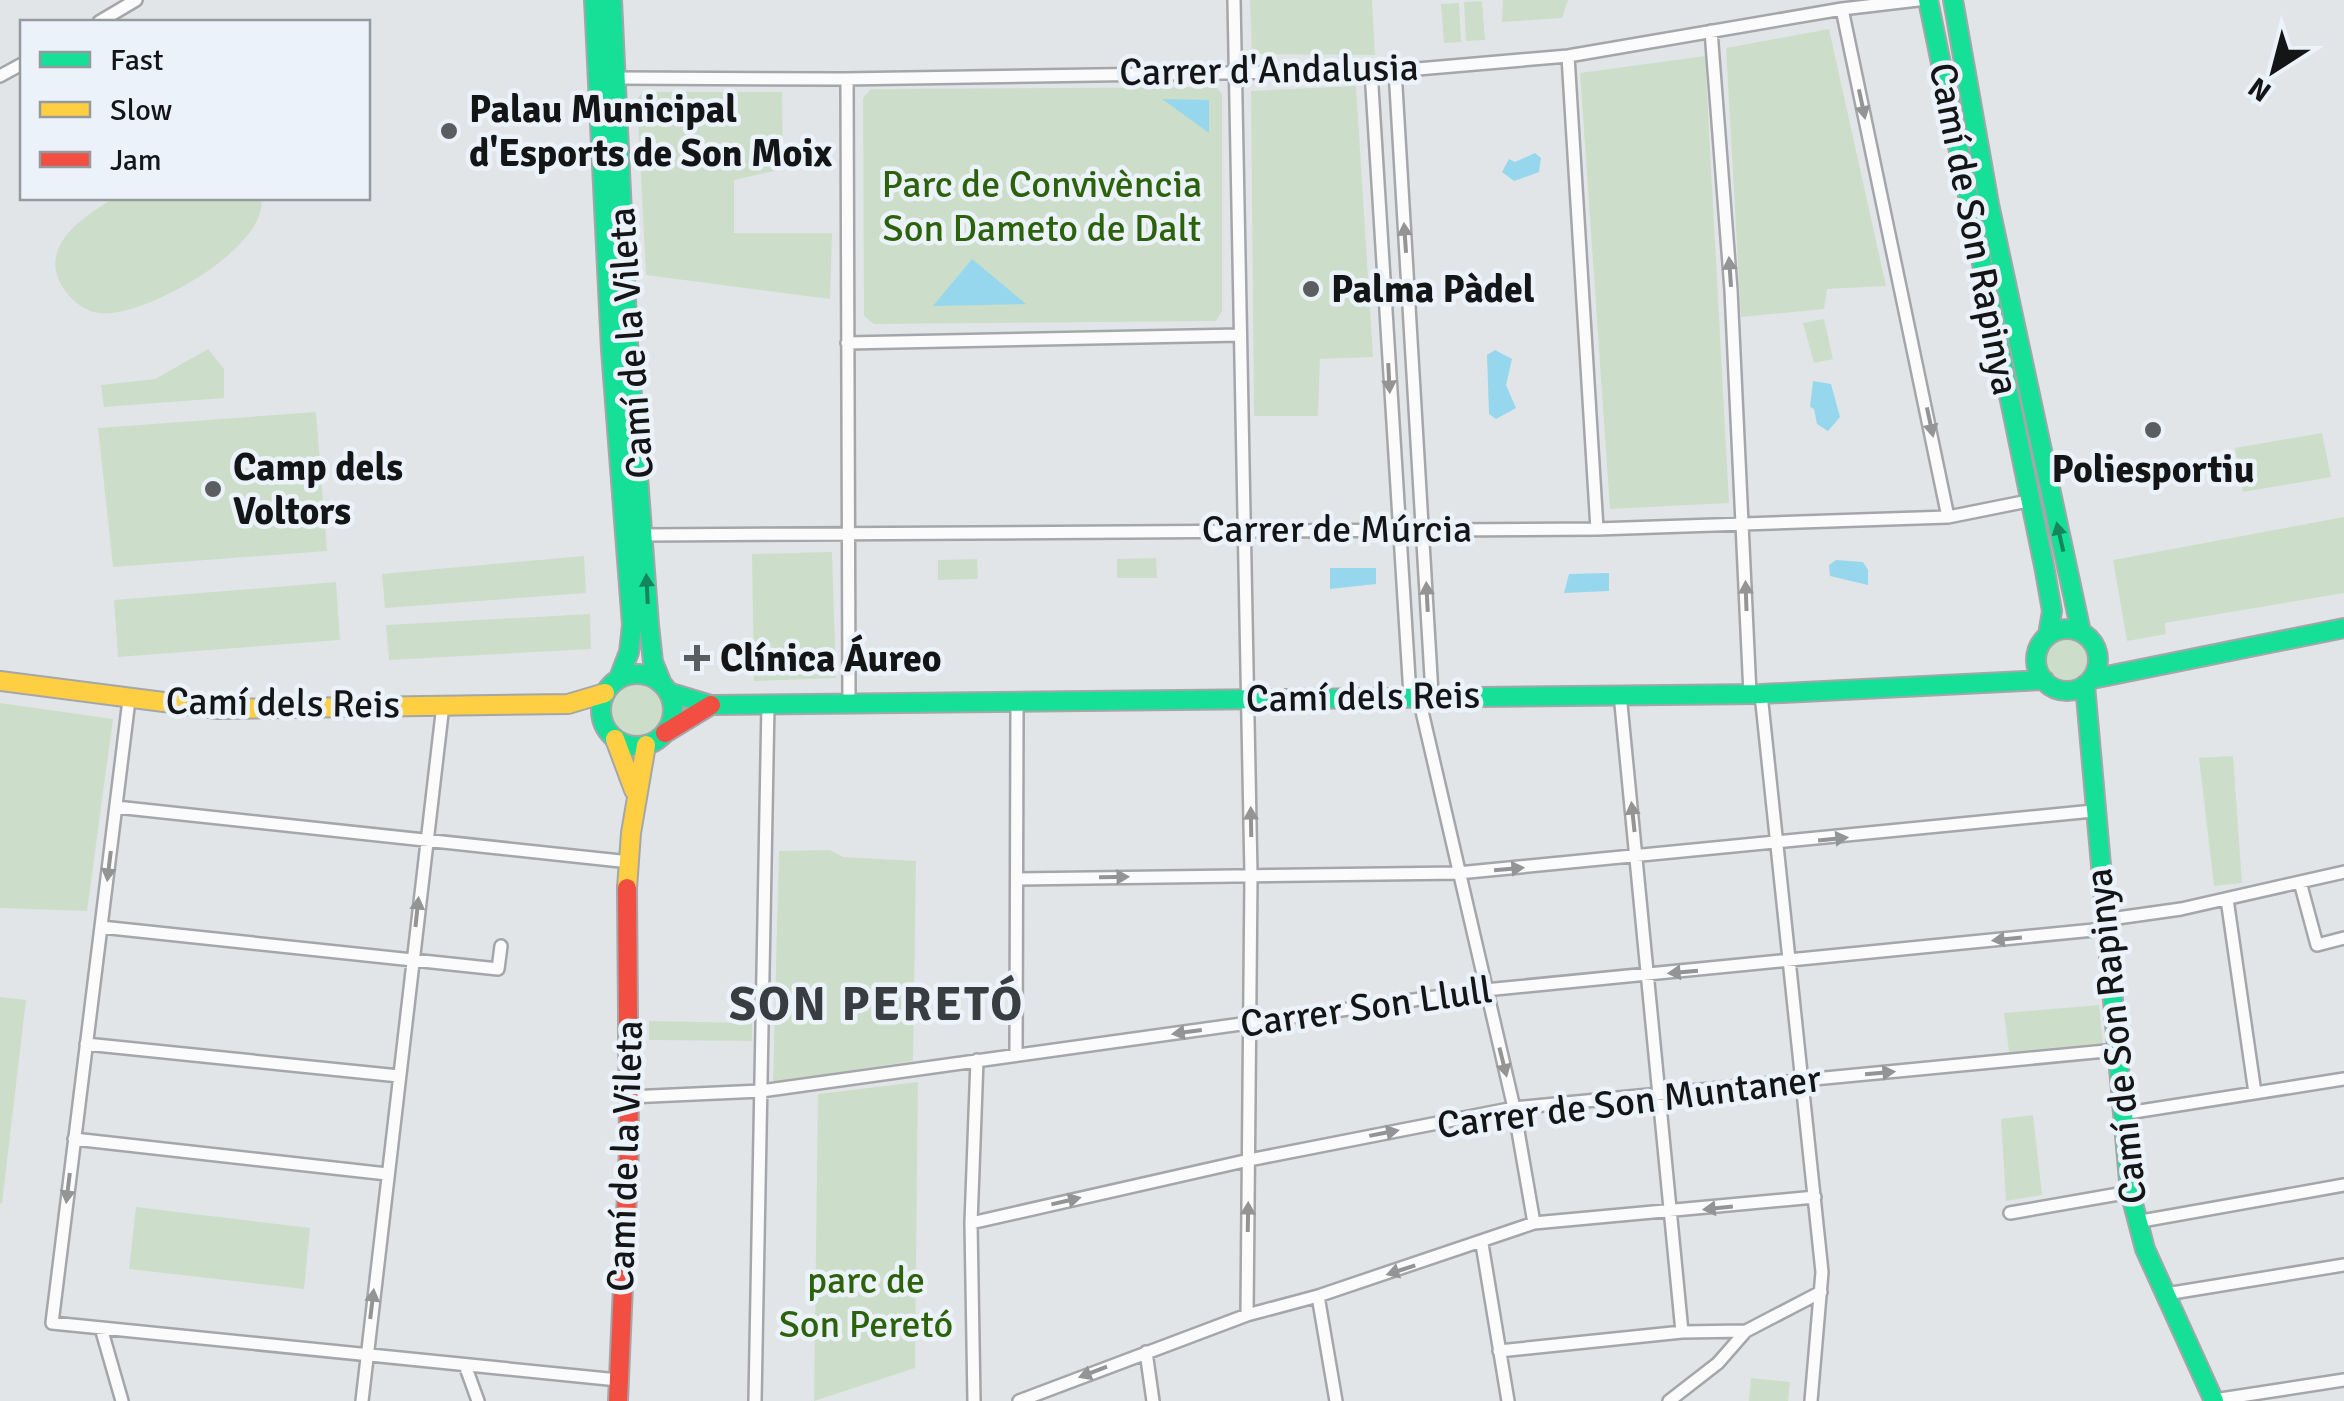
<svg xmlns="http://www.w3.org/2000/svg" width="2344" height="1401" font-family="Signika,sans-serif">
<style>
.green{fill:#ccdec9}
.water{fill:#96d7ed}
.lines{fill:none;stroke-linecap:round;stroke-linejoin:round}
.street-casing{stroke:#a4a6a9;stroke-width:16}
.fast-casing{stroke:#a4a6a9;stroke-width:22}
.slow-casing{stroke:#a4a6a9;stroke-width:22}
.jam-casing{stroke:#a4a6a9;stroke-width:22}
.street{stroke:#fbfbfc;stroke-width:11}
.fast{stroke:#16e098;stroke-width:18}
.slow{stroke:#ffcf43;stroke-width:18}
.jam{stroke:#f24e42;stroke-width:18}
.oneway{fill:#939495}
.oneway2{fill:#15855e}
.poi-dot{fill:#5b5e60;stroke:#ecf2f9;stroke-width:4}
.labels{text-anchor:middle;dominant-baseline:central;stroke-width:9;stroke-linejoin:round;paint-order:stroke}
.street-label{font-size:38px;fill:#131517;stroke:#ecf2f9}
.poi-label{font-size:38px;font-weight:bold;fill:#131517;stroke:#ecf2f9;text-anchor:start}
.park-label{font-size:38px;fill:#2b620b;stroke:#ecf2f9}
.district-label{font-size:48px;font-weight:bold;letter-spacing:2.5px;fill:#383d42;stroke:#ecf2f9}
</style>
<rect width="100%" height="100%" fill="#e2e5e8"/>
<path class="green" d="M1250 0H1372L1375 55 1252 54Z
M1503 0H1568L1562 18 1502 22Z
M1482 1 1485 40 1466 41 1464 2Z
M1459 3 1461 42 1444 43 1441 4Z
M1829 29 1886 286 1827 289 1824 309 1741 317 1726 48Z
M1705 56 1729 503 1610 509 1580 73Z
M1356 86 1373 357 1320 359 1318 416H1254L1251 91Z
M1216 87 1222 94V311L1216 321 874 324 864 316 863 98 871 89Z
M643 92H782L783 169 734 180V233H832L830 299 646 275 637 99Z
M114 198H261C270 248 141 320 98 313 85 311 74 302 66 292 34 249 81 218 114 198Z
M1824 319 1833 359 1814 363 1803 323Z
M208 349 224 369V398L104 407 101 385 155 379Z
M316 412 327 551 113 567 98 428Z
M2322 433 2331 477 2243 492 2235 448Z
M2344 517V593L2165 623 2166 634 2127 641 2113 560Z
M832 552 836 678 754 681 752 554Z
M584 556 586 593 385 608 382 574Z
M1156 558 1157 578H1117V559Z
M977 559 978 579 938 580V560Z
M336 582 340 640 118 657 114 600Z
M590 614 591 649 389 660 386 625Z
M2043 658a24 24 0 1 1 48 0a24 24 0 1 1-48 0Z
M606 711a29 29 0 1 1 58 0a29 29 0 1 1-58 0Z
M0 703 113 719 87 911 0 908Z
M2233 756 2242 883 2214 886 2199 758Z
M830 850 843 857 916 861 913 1061 773 1082 779 851Z
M0 997 26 1000 2 1204 0 1203Z
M2099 1005 2103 1043 2009 1052 2004 1013Z
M649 1021 752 1023V1041L649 1040Z
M918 1082 915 1368 814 1401 818 1094Z
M2033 1115 2042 1195 2006 1201 2001 1119Z
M136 1207 310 1228 304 1289 129 1269Z
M1751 1378 1790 1382 1788 1401H1749Z"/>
<path class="water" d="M1162 99 1209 100V133Z
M1535 153 1541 158 1539 172 1514 181 1502 172 1509 159 1515 162Z
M972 259 1026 304 933 306Z
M1495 350 1512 359 1506 385 1516 408 1496 419 1489 414 1487 355Z
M1813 381 1831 384 1840 417 1828 431 1817 424 1814 409 1810 407Z
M1836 560 1863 562 1868 570V585L1830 576 1829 565Z
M1330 568H1376V584L1330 589Z
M1609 573V591L1564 593 1569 574Z"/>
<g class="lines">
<defs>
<path id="street" d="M1234 0 1251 875 1247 1315
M1842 9 1948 517
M99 22 136 0
M1711 31 1731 290 1750 694
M1568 56 1597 529
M1395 70 1432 694
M1371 71 1410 695
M0 76 22 64
M616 78 843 79 1406 70 1568 56 1842 9 1918 0
M847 79 849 702
M847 343 1240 335
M644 535 1597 529 1948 517 2028 501
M1418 694 1514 1108 1534 1223
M1620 694 1682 1332
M1761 694 1822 1272 1811 1401
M129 700 52 1323 618 1380
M116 807 630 862
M1017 879 1458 873 2093 811
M2300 882 2317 945 2344 938
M2227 899 2255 1093
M2103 920 2181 909 2344 872
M101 927 498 969 501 946
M86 1044 399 1076
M1016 1054 1017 704
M629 1097 761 1091 1485 990 2104 929
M2121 1114 2344 1079
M74 1139 387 1174
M2010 1213 2130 1192
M2136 1222 2344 1185
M971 1223 1249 1160 1514 1108 2116 1050
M1482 1244 1508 1401
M2166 1294 2344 1265
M1318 1296 1336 1401
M101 1328 122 1401
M1499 1351 1682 1332 1746 1331
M1146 1352 1153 1401
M465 1365 478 1401
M2214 1400 2344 1380
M362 1401 443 705
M755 1401 768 704
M974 1401 971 1223 977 1060
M1019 1401 1247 1315 1318 1296 1534 1223 1815 1197
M1669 1401 1718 1363 1746 1331 1821 1292"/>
<path id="fast" d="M594 0 611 350 632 625 629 652 619 678
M612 0 628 342 649 625 653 662 662 684
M1928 0 2045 571 2052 611 2048 635
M1953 0 1989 204 2081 632
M2036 660a31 31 0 1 1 62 0a31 31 0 1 1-62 0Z
M601 710a36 36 0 1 1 72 0a36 36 0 1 1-72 0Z
M2092 679 2344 628
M2085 685 2130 1192 2145 1249 2214 1401
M668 692 711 705 1761 694 2044 680"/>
<path id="slow" d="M0 681 218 709 568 704 605 693
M615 739 634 790
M627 888 631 833 646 745"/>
<path id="jam" d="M665 733 711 705
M618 1401 629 1147 627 888"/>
</defs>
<use href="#street" class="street-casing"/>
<use href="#fast" class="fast-casing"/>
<use href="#slow" class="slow-casing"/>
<use href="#jam" class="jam-casing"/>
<use href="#street" class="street"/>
<use href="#fast" class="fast"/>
<use href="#slow" class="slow"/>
<use href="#jam" class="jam"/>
</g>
<defs><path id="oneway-solid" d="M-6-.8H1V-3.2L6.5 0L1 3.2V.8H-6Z" transform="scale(2.5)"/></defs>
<g class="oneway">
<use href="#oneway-solid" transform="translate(1862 104) rotate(78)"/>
<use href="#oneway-solid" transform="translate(1405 238) rotate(-94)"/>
<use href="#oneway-solid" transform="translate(1730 272) rotate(-94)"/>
<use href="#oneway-solid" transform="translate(1389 378) rotate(87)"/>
<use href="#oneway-solid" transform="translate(1930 422) rotate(78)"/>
<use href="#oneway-solid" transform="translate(1746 596) rotate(-92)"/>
<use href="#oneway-solid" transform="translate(1427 597) rotate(-93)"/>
<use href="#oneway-solid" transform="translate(1633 817) rotate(-96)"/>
<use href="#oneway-solid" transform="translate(1251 822) rotate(-91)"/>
<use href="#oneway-solid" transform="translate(1833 839) rotate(-6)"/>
<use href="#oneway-solid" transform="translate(109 866) rotate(97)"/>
<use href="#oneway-solid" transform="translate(1509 869) rotate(-5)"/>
<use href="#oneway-solid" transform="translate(1114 877) rotate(-1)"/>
<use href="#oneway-solid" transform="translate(417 912) rotate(-84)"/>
<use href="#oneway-solid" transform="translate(2007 939) rotate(174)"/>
<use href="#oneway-solid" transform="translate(1683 972) rotate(175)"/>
<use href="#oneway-solid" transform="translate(1187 1032) rotate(172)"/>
<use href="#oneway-solid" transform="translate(1503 1062) rotate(76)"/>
<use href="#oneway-solid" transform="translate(1880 1073) rotate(-5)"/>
<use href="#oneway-solid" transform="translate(1384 1133) rotate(-11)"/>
<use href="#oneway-solid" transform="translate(68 1188) rotate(97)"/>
<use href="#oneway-solid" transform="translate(1066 1201) rotate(-13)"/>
<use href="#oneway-solid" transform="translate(1718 1208) rotate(174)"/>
<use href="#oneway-solid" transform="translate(1248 1217) rotate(-89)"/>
<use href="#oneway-solid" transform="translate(1401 1270) rotate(162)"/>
<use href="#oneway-solid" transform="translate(372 1304) rotate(-83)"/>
<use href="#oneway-solid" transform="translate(1093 1372) rotate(159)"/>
</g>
<g class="oneway2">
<use href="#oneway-solid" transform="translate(2060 537) rotate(-103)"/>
<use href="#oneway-solid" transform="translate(647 589) rotate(-93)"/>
</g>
<g class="poi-dot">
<circle cx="449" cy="131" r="10"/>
<circle cx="1311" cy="289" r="10"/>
<circle cx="2153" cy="430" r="10"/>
<circle cx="213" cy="489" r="10"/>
<path d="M692 643h10v10h10v10h-10v10h-10v-10h-10v-10h10z"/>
</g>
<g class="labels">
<g class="street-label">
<text transform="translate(1269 70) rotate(-1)">Carrer d'Andalusia</text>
<text transform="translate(1974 229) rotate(79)">Camí de Son Rapinya</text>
<text transform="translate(631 343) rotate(-94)">Camí de la Vileta</text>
<text x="1337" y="529">Carrer de Múrcia</text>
<text transform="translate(1363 697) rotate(-1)">Camí dels Reis</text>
<text transform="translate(283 703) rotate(1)">Camí dels Reis</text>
<text transform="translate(1366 1007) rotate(-8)">Carrer Son Llull</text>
<text transform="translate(2116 1036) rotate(-96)">Camí de Son Rapinya</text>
<text transform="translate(1629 1102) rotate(-7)">Carrer de Son Muntaner</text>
<text transform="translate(625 1156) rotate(-88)">Camí de la Vileta</text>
</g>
<g class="poi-label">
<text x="469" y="109">Palau Municipal<tspan x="469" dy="44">d'Esports de Son Moix</tspan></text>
<text x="1331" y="289">Palma Pàdel</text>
<text x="233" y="467">Camp dels<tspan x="233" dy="44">Voltors</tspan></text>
<text x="2153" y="469" text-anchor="middle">Poliesportiu</text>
<text x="720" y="658">Clínica Áureo</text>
</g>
<g class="park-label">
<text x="1042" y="184">Parc de Convivència<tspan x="1042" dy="44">Son Dameto de Dalt</tspan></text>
<text x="866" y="1280">parc de<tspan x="866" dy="44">Son Peretó</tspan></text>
</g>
<g class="district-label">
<text x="877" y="1004">SON PERETÓ</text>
</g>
</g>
<rect x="20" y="20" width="350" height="180" fill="#ecf2f9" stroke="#959a9f" stroke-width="2.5"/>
<rect x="40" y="52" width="50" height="15" fill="#16e098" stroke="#959a9f" stroke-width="2.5"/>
<text x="110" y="70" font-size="30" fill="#131517">Fast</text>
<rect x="40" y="102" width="50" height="15" fill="#ffcf43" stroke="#959a9f" stroke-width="2.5"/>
<text x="110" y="120" font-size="30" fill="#131517">Slow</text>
<rect x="40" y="152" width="50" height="15" fill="#f24e42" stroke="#959a9f" stroke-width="2.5"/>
<text x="110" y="170" font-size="30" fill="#131517">Jam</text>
<g transform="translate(2274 70) rotate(216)" stroke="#ecf2f9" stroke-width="8" paint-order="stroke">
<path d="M0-8L18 38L0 25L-18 38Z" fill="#131517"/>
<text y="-15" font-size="28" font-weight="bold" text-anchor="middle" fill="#131517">N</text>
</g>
</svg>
